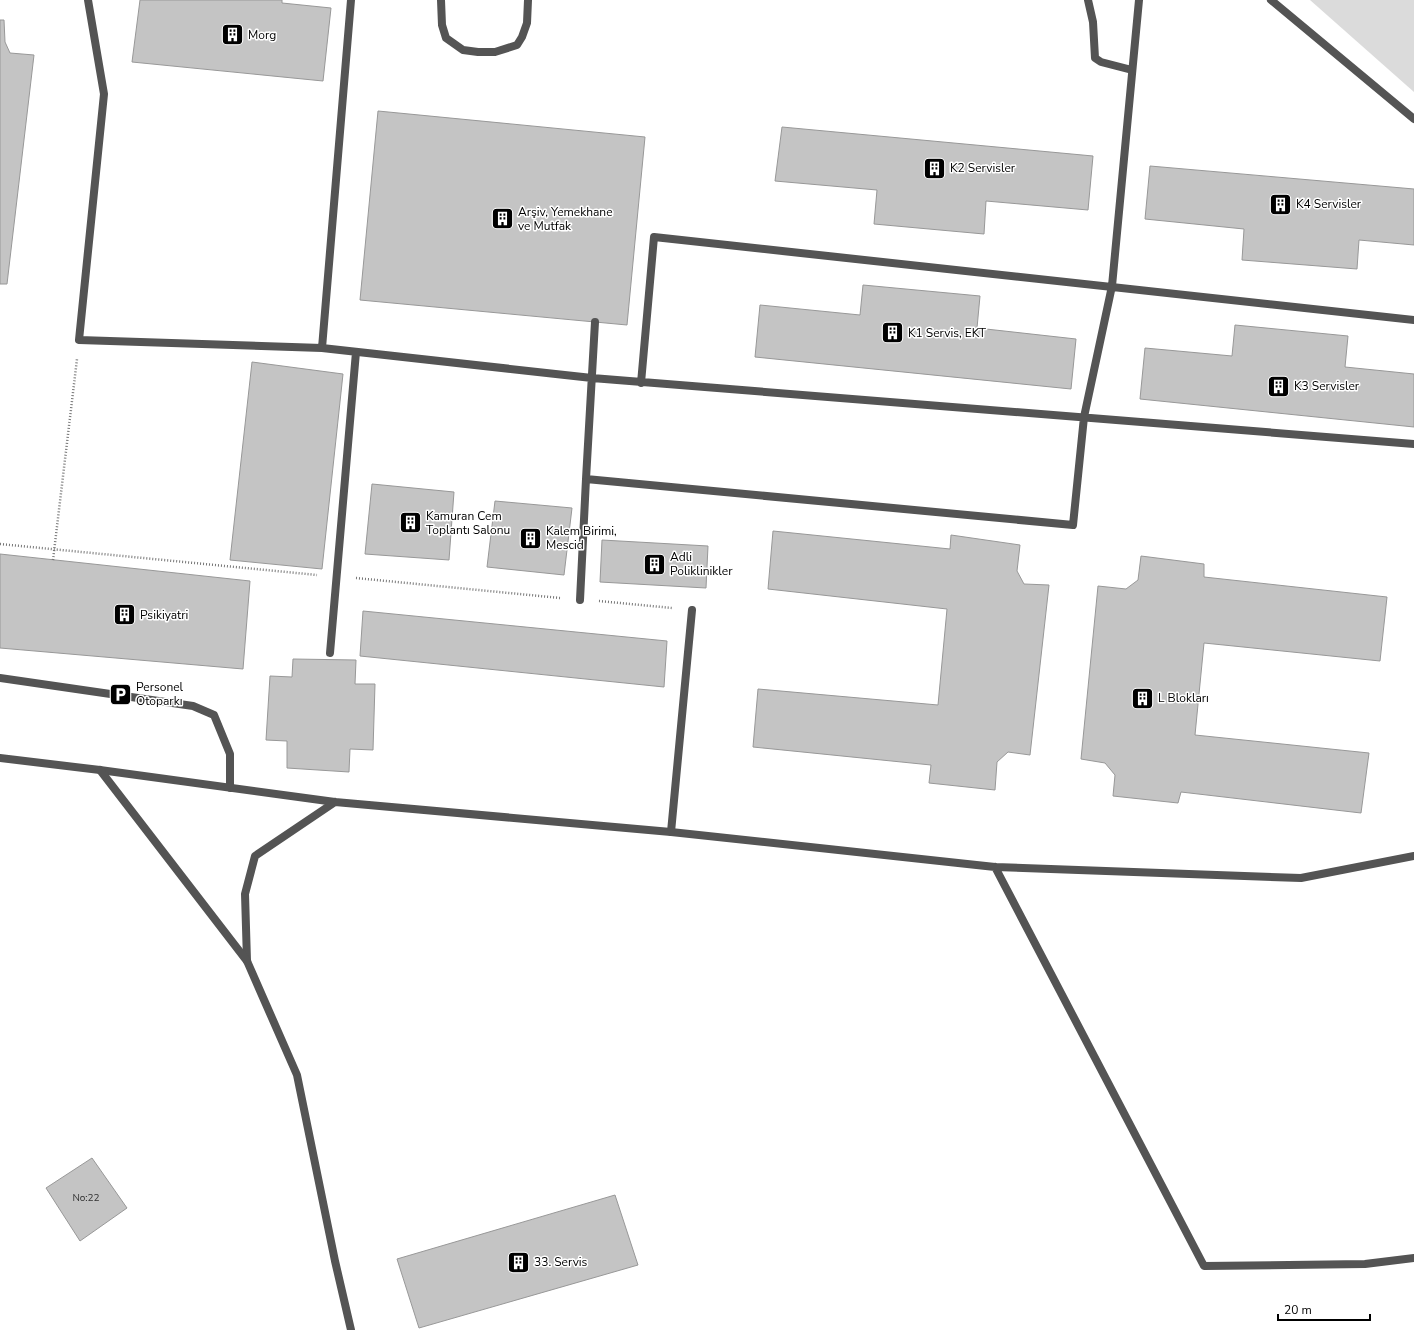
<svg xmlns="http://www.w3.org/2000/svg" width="1414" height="1330" font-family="'Nunito Sans',sans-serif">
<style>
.green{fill:#dbdbdb}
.building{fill:#c4c4c4;stroke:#989898}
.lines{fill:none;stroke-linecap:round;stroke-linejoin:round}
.path{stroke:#767676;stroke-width:2.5;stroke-dasharray:1 2;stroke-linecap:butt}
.service{stroke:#545454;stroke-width:8}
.minor{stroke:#545454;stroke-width:8}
.labels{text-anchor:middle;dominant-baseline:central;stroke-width:3;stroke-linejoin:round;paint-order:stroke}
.number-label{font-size:10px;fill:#313131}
.poi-label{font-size:12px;fill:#000;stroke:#fff;text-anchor:start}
</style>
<rect width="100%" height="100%" fill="#fff"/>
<path class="green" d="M1310 0H1414V92Z"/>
<path class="building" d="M140 0H282V3L331 8 323 81 132 62Z
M0 20H4L5 42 10 53 34 55 7 284H0Z
M378 111 645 137 627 325 360 300Z
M782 127 1093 156 1088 210 986 201 984 234 874 224 877 190 775 181Z
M1150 166 1414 189V245L1359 240 1357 269 1242 260 1244 229 1145 219Z
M863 285 980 296 977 328 1076 339 1071 389 755 357 760 305 860 315Z
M1235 325 1348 336 1345 367 1414 374V427L1140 399 1145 348 1232 356Z
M252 362 343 374 322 569 230 560Z
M372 484 454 492 449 560 365 554Z
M495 501 572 508 564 575 487 567Z
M773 531 950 549 951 535 1020 545 1017 571 1024 584 1049 585 1030 755 1008 752 997 762 995 790 929 783 931 765 753 747 758 689 938 705 947 609 768 589Z
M602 540 708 546 706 588 600 582Z
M0 554 250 581 243 669 0 648Z
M1141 556 1204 564V577L1387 597 1380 661 1204 643 1195 735 1369 753 1361 813 1181 792 1178 803 1113 796 1115 775 1105 763 1081 759 1098 586 1126 589 1138 580Z
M363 611 667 641 664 687 360 656Z
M293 659 356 660 355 684H375L373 750 350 749 349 772 287 768V741L266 740 270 676 292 677Z
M92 1158 127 1208 80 1241 46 1188Z
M615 1195 638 1265 419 1328 397 1259Z"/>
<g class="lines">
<path class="path" d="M0 544 317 575
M53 560 77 359
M356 578 560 598
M599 601 672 608"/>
<path class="service" d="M88 0 104 94 79 340 322 348 592 378 1414 444
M441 0 442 25 446 38 463 50 478 52H495L517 45 522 37 527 23 528 0
M1088 0 1093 22 1095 58 1101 62 1132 70
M1271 0 1414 119
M595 322 586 479 1073 525 1084 417 1112 286 1139 0
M322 348 351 0
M641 383 654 237 1414 320
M580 600 586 479
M330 653 356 352
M0 678 193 706 214 715 230 754V788
M0 758 100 770 335 802 671 832 995 867 1301 878 1414 856
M335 802 255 856 245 894 247 961 297 1075 335 1261 351 1330
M995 867 1204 1266 1365 1264 1414 1258"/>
<path class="minor" d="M100 770 247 961
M671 832 692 610"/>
</g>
<defs>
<symbol id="building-square" viewBox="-11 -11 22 22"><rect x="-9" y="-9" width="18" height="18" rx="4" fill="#000" stroke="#fff"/><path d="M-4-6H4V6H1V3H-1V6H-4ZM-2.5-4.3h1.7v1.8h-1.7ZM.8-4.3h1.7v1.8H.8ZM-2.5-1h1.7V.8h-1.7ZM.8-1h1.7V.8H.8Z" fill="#fff"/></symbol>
<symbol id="parking-square" viewBox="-11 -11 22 22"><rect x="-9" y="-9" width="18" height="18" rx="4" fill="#000" stroke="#fff"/><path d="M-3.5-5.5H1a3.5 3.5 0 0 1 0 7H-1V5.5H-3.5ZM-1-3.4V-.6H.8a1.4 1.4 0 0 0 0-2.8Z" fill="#fff"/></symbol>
</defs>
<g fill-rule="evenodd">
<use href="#building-square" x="220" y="22" width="25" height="25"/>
<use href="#building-square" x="922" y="156" width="25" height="25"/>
<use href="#building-square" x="1268" y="192" width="25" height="25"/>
<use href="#building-square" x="490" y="206" width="25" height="25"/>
<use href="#building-square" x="880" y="320" width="25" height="25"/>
<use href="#building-square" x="1266" y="374" width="25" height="25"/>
<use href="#building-square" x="398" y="510" width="25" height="25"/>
<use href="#building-square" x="518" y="526" width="25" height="25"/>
<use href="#building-square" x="642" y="552" width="25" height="25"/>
<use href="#building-square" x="112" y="602" width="25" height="25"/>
<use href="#parking-square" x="108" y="682" width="25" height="25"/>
<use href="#building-square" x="1130" y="686" width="25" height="25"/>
<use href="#building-square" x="506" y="1250" width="25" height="25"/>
</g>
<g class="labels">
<g class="number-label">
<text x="86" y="1198">No:22</text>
</g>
<g class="poi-label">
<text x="248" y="35">Morg</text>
<text x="950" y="168">K2 Servisler</text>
<text x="1296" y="204">K4 Servisler</text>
<text x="518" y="212">Arşiv, Yemekhane<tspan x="518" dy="14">ve Mutfak</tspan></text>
<text x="908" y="333">K1 Servis, EKT</text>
<text x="1294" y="386">K3 Servisler</text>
<text x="426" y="516">Kamuran Cem<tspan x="426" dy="14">Toplantı Salonu</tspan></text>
<text x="546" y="531">Kalem Birimi,<tspan x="546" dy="14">Mescid</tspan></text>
<text x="670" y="557">Adli<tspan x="670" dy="14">Poliklinikler</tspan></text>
<text x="140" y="615">Psikiyatri</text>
<text x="136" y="687">Personel<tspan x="136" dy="14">Otoparkı</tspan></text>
<text x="1158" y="698">L Blokları</text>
<text x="534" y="1262">33. Servis</text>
</g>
</g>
<path d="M1278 1314v6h92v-6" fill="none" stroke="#000000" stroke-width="2"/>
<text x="1284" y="1314" font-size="12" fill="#000000" stroke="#ffffff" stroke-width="3" paint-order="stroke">20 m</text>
</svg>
